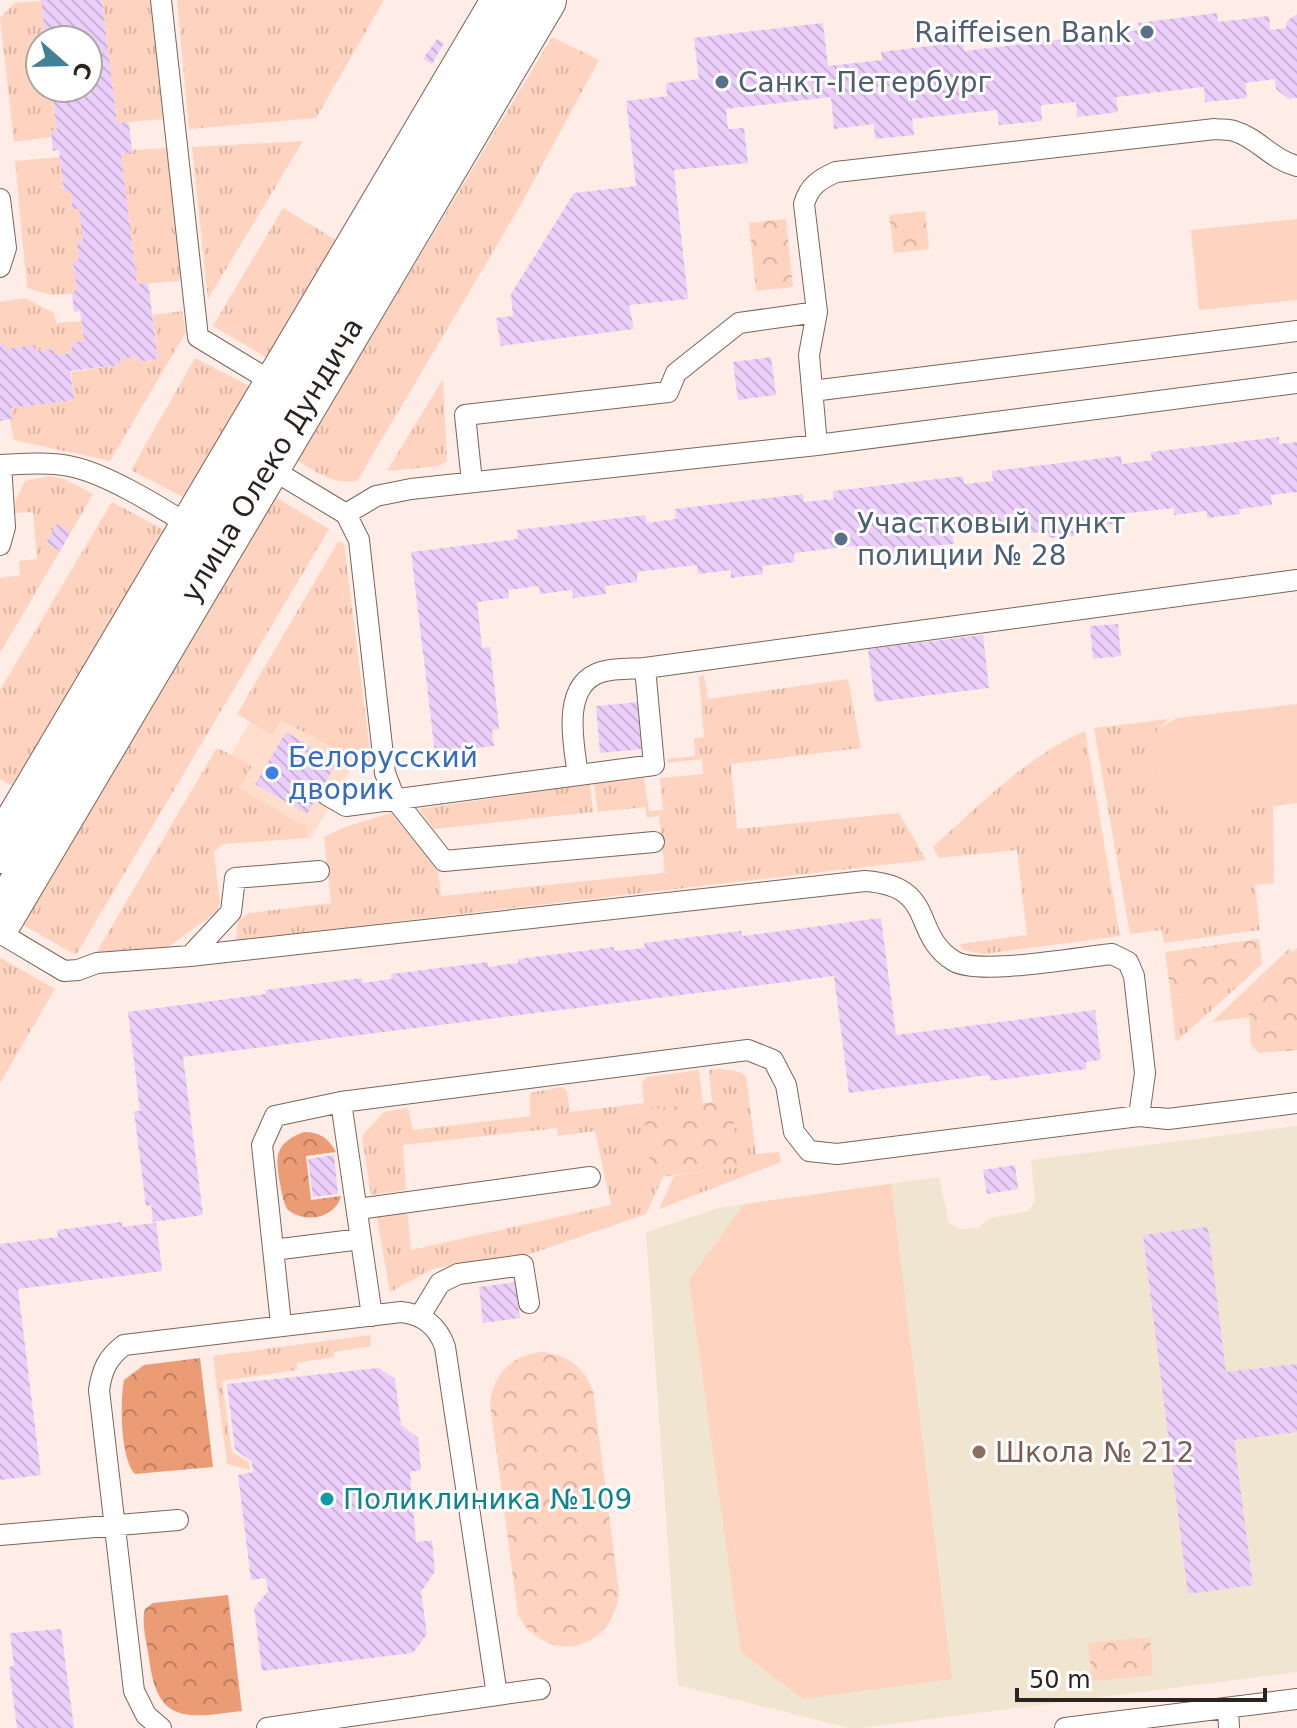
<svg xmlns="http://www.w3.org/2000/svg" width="1297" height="1728" font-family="'DejaVu Sans',sans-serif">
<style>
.built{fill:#ffdece}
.education{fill:#f0e5d1}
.grass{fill:url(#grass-tufts)}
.forest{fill:url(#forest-crowns)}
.park{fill:url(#park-crowns)}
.pitch{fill:#fed3bf}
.building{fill:url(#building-back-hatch)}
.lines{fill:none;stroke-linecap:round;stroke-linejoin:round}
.service-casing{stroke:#7a655a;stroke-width:22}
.tertiary-casing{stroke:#7a655a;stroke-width:46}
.service{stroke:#fff;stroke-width:20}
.tertiary{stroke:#fff;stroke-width:44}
.service-dot{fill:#5c6f8a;stroke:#fff;stroke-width:3}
.shop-dot{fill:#3f7fe0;stroke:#fff;stroke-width:3}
.education-dot{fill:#8d6e63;stroke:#fff;stroke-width:3}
.culture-dot{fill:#0f9aa8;stroke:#fff;stroke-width:3}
.labels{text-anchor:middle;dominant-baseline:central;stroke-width:6;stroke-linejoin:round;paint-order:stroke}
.service-label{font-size:28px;fill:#4e5e75;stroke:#fff;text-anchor:start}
.street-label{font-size:28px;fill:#2c231e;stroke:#fff}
.shop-label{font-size:28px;fill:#366cbe;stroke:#fff;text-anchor:start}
.education-label{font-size:28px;fill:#785e54;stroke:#fff;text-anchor:start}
.culture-label{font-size:28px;fill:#0d838f;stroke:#fff;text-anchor:start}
</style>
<defs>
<pattern id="grass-tufts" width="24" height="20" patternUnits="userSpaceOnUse" patternTransform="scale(2)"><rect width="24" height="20" fill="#fed3bf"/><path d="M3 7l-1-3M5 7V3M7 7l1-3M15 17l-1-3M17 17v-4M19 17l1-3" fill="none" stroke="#dab5a4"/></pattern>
<pattern id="forest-crowns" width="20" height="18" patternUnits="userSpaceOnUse" patternTransform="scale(2)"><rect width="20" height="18" fill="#ec9c75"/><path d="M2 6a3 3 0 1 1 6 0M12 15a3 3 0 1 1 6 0" fill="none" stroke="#bf7f5f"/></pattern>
<pattern id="park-crowns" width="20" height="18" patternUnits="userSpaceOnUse" patternTransform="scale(2)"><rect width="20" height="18" fill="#fed3bf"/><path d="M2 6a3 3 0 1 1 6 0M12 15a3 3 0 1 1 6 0" fill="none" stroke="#dab5a4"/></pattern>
<pattern id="building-back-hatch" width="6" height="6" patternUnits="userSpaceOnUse" patternTransform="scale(2)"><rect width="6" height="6" fill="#ebcffa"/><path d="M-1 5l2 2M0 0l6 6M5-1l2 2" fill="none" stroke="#cab1d6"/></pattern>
</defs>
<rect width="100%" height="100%" fill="#fdede6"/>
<path class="built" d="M268 690 364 746 310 840 214 785Z"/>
<path class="education" d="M1297 1126V1672L860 1728H849L678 1685 646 1232 718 1208 939 1177 949 1223 961 1229 978 1228 991 1218 1029 1211 1035 1200 1031 1160Z"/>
<path class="grass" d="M102 0H150L163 119 117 123Z
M177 0H384L316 118 189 129Z
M41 1 45 32H51L52 40H40V88H57L59 100 53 101 57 130 51 131V137L14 142 0 18 15 3Z
M552 37 599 60 519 208 357 481C333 485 317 473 297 460Z
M303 141 208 299 192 147Z
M167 148 183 273 179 281 137 284 121 154 132 152V150Z
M60 157 64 192H71L72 209H79L83 241 77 291H72V294L52 295 27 288 15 161Z
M283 208 339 242 269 359 213 326Z
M25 298 54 313 56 323 81 321 84 341 71 342 72 353 55 355 54 349 36 351V346L6 349 5 343 0 344V302Z
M182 311 186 332 110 461 14 440 10 420 12 419 11 408 74 400 71 372 120 365V359L138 356 140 362 158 359 153 315Z
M195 358 251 387 187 499 131 470Z
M443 379 447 461 439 466 387 471Z
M51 476 64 479 93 494 71 532 57 524 46 543 60 551 0 653V578L20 575 19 561 37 559 33 512 15 513V502L25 481Z
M275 497 329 529 76 955 23 925Z
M112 502 166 531 16 788 0 779V690Z
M338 542 344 543 372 768 281 720 272 735 237 714Z
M704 675 708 699 848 679 861 748 731 764 737 829 899 813 926 860 236 940 238 921 249 913 331 903 324 837 345 827 391 813 438 869 441 896 665 873 659 816 647 818 645 807 598 812 594 784 644 778 649 811 663 810 660 778 703 774 702 759 668 763 667 759 695 756 694 738 704 737 699 677Z
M1169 719 1159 728 1154 739 1161 802 1189 817 1273 806 1274 883 1255 885 1260 930 1164 943 1162 930 1130 934 1094 728Z
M1085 731 1120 936 983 954 963 950 960 944 1027 935 1017 850 939 858 933 847C981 804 1026 757 1085 731Z
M216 749 222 750 252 766 239 788 305 827 307 838 223 844 214 852 220 903 217 912 168 947 96 953Z
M590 784 593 812 434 829 419 809Z
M1289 949 1293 952 1248 994 1250 1017 1212 1022Z
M1 958 55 989 0 1083V959Z
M1237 987 1176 1042 1171 996Z
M722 1069 740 1072 746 1076 756 1154 779 1152 781 1162 659 1209 674 1176 739 1167 730 1100 712 1102 709 1070Z
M699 1070 703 1103 643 1111 652 1178 663 1177 646 1214 530 1254 435 1268 390 1292 376 1212 407 1208 411 1250 611 1205 595 1131 558 1136 557 1128 403 1145 406 1190 371 1195 362 1136 384 1112 408 1108 413 1130 530 1116V1093L562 1087 567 1091 570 1112 644 1103 642 1083 647 1077Z
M370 1335 371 1346 334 1352V1357L297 1363V1370L222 1381 232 1452 249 1462 250 1470 227 1464 213 1356Z"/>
<path class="forest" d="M304 1132C320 1132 328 1138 336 1152L306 1156 311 1200 341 1196C335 1219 304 1224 287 1209 283 1201 282 1193 280 1184 275 1156 275 1143 304 1132Z
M200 1358 213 1467 135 1474C120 1458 120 1401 124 1380L144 1365Z
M228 1595 242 1711C186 1718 157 1725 149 1658 147 1643 141 1624 145 1609L153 1603Z"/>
<path class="park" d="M925 211 929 249 894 253 889 215Z
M786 219 793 287 756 291 749 223Z
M1259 939 1262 964 1237 987 1171 996 1165 952Z
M1297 948V1050L1259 1053 1251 1045 1248 994Z
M731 1100 739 1167 652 1178 643 1110Z
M541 1352C567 1354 584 1367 593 1391L619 1592C614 1651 547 1667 518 1615L490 1404C493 1374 511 1356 541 1352Z
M1150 1637 1153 1675 1092 1681 1088 1643Z"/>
<path class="pitch" d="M1297 219V300L1199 310 1191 230Z
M1297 704V803L1189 817C1178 816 1167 814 1162 803 1158 794 1153 750 1154 739 1155 735 1157 731 1159 728L1177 718Z
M891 1184 952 1679 803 1699 741 1652 689 1280 744 1204Z"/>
<path class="building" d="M41 0H102L117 123 128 122 130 131 132 152 121 154 137 284 148 282 158 359 139 362 138 356 120 359V365L70 371 74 400 11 408 13 419 0 421V344L5 343 6 349 36 345V351L55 349V355L72 353 71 342 84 341 80 311 74 312 72 291H77L73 261 79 260 77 242 83 241 79 209H72L71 192H64L59 150 53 151 51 131 57 130 53 100H59L57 88H88V40H52L51 32 45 33Z
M1217 13 1218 22 1269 16 1270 30 1286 28 1287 21 1297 14V98L1289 99 1276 89 1275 79 1245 83 1247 98 1205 102 1204 87 1116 97 1118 112 1096 115 1077 117 1076 102 1041 105 1042 121 999 125 997 110 912 119 914 135 875 139 874 124 834 129 831 97 726 109 728 129 744 128 748 163 674 170 688 299 629 305 634 329 501 346 496 318 513 316 511 294 574 193 636 186 626 101 667 96 666 83 699 79 694 38 823 23 828 66 882 60 881 52 963 42 964 51 1139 30 1138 23Z
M437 39 444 43 432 64 423 59Z
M771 357 776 395 738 400 733 362Z
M1279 437V444L1297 442V492L1271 495 1272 505 1239 509 1240 514 1207 518V511L1174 515V508L1111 515 1113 524 1080 528 1081 535 1049 538 1048 531 1016 535 1015 527 953 534 954 544 921 547 922 554 890 558 889 551 857 555 855 546 794 553 795 562 762 566 763 574 731 578V570L698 574 697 565 637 572V582L605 586 606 594 573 598 572 590 540 594 539 586 508 590 509 598 477 602 482 648 490 647 499 729 492 730 494 746 435 753 411 552 518 539 517 530 645 515 647 523 676 519 675 509 803 494 804 502 834 499 833 491 963 476 964 484 993 481 992 471 1121 456 1122 464 1152 460 1151 452Z
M57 524 71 532 60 551 46 543Z
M1118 624 1121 656 1093 659 1090 626Z
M983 635 989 688 875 702 868 649Z
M639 702 643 749 600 753 596 706Z
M286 732 337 762 307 814 255 784Z
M881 918 896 1035 1095 1010 1101 1060 1086 1062V1069L990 1081 989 1075 849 1093 834 976 183 1057 203 1215 153 1222 151 1205 146 1206 134 1111H140L128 1012 266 994 265 990 362 978V983L392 979 391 974 488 962V967L518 963V959L614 947V951L645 948 644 943 741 931 742 936Z
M334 1155 338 1194 313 1197 308 1159Z
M1015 1165 1018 1189 987 1194 983 1170Z
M122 1222V1227L156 1223 162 1271 18 1289 41 1475 0 1480V1244L58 1237 57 1230Z
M1208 1227 1226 1372 1297 1364V1432L1234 1440 1253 1585 1188 1594 1143 1235Z
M515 1282 520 1318 483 1323 479 1287Z
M379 1368 395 1379 401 1425 418 1438 421 1470 410 1472 416 1542 432 1540 435 1571 421 1592 427 1634 413 1653 262 1671 254 1608 268 1591 266 1578 251 1580 238 1475 253 1472 252 1462 235 1449 227 1384Z
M61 1629 74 1728H17L9 1667 14 1666 10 1633Z"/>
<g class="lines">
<defs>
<path id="service" d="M161 0 198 337 279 386
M0 199 6 248 0 267
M812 391 1297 331
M817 445 809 355 817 312 804 204C809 186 820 179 836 172L1215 129C1221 130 1228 129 1234 131 1258 138 1272 160 1297 166
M263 464 346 514 376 496 411 489 817 445 1297 383
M472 482 465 415 668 392 676 373 739 323 817 312
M346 514 359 540 385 773 395 799 444 861 654 842
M0 545 5 527 1 465C24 464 46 462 69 466 107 473 163 509 197 530
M578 775C574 746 560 685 601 672 614 668 631 669 645 668
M327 795 346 806 654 765 645 668 1297 580
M0 933 64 971 78 970 97 963 190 956 865 881C938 886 910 934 954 961 978 976 1080 957 1112 954L1128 962 1134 976 1145 1073 1139 1116 837 1154 809 1151 794 1132 786 1085 773 1060 748 1050 341 1102 275 1116 262 1145 281 1324
M190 956 231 912 235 878 319 871
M341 1102 372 1316
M1139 1116 1168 1119 1297 1103
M358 1209 590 1177
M273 1250 361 1239
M420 1316 440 1283 458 1274 523 1265 529 1303
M0 1535 178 1520
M497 1695 540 1689
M1228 1708 1229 1728
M161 1728 146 1715 134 1691 99 1390C102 1370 107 1358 124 1345L401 1312C422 1314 438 1326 445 1347L497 1695 267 1728
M1065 1728 1297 1699"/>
<path id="tertiary" d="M0 851 504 0
M0 920 544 0"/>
</defs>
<use href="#service" class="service-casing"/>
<use href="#tertiary" class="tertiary-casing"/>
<use href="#service" class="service"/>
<use href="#tertiary" class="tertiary"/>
</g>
<g class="service-dot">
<circle cx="1147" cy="32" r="8"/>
<circle cx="722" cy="82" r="8"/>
<circle cx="841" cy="539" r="8"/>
</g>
<circle class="shop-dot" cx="272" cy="773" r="8"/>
<circle class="education-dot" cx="979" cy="1452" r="8"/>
<circle class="culture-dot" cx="327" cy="1499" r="8"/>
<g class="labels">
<g class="service-label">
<text x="1131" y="32" text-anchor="end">Raiffeisen Bank</text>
<text x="738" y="82">Санкт-Петербург</text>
<text x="857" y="523">Участковый пункт<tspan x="857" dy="32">полиции № 28</tspan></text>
</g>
<g class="street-label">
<text transform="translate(272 460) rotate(-59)">улица Олеко Дундича</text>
</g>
<g class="shop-label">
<text x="288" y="757">Белорусский<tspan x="288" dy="32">дворик</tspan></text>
</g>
<g class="education-label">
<text x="995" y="1452">Школа № 212</text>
</g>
<g class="culture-label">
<text x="343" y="1499">Поликлиника №109</text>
</g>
</g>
<g transform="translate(64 64) rotate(110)"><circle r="38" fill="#ffffff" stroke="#aba7a5" stroke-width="2"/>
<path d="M0-6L14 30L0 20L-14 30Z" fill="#428195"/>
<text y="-12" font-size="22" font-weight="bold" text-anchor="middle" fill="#2c231e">С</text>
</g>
<path d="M1017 1688v12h248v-12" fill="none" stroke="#2c231e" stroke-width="4"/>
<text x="1029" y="1688" font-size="24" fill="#2c231e" stroke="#ffffff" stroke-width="6" paint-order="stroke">50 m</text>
</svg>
